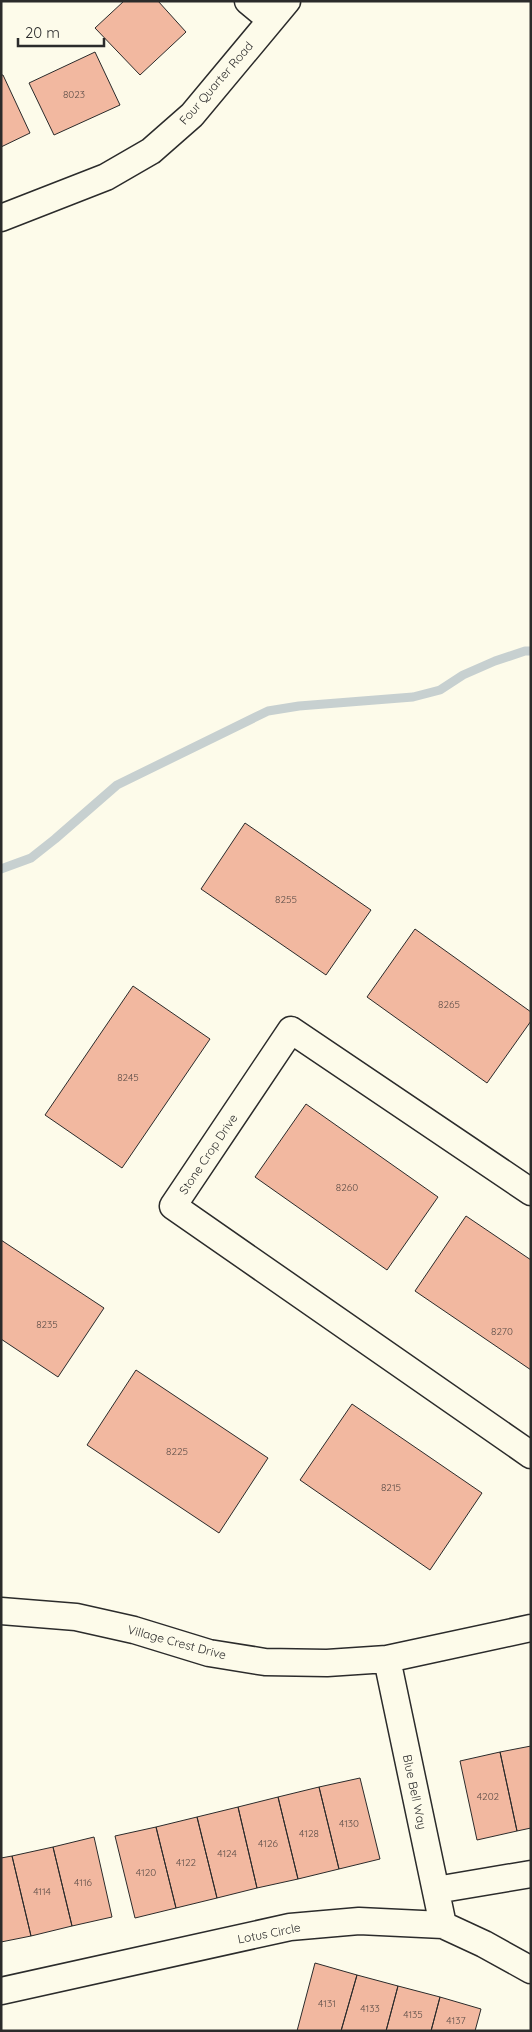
<svg xmlns="http://www.w3.org/2000/svg" width="532" height="2032" font-family="Quicksand,sans-serif">
<style>
.lines{fill:none;stroke-linecap:round;stroke-linejoin:round}
.stream{stroke:#c7d0d0;stroke-width:9}
.building{fill:#f2b8a0;stroke:#2b2b2b}
.minor-casing{stroke:#2b2b2b;stroke-width:29}
.minor{stroke:#fdfbea;stroke-width:26}
.labels{text-anchor:middle;dominant-baseline:central;stroke-width:4;stroke-linejoin:round;paint-order:stroke}
.number-label{font-size:10px;fill:#5d4e48}
.street-label{font-size:12px;fill:#2b2b2b;stroke:#fdfbea}
</style>
<rect width="100%" height="100%" fill="#fdfbea"/>
<g class="lines">
<path class="stream" d="M1 869 31 858 55 839 117 785 268 711 299 706 413 697 440 690 463 675 495 661 525 651H531"/>
</g>
<path class="building" d="M124 1H158L186 32 140 75 95 28Z
M95 52 120 105 54 135 29 83Z
M1 75H3L30 133 1 147Z
M245 823 371 910 326 975 201 889Z
M415 929 531 1012V1021L487 1083 367 997Z
M133 986 210 1039 122 1168 45 1115Z
M306 1104 438 1197 387 1270 255 1177Z
M466 1216 531 1260V1370L415 1291Z
M1 1240 104 1308 58 1377 1 1339Z
M136 1370 268 1458 219 1533 87 1445Z
M352 1404 482 1493 430 1570 300 1480Z
M531 1746V1828L517 1831 500 1752Z
M500 1752 517 1831 477 1840 460 1761Z
M360 1778 380 1859 339 1869 319 1787Z
M319 1787 339 1869 298 1879 278 1797Z
M278 1797 298 1879 257 1888 238 1807Z
M238 1807 257 1888 217 1898 197 1817Z
M197 1817 217 1898 176 1908 156 1827Z
M156 1827 176 1908 135 1918 115 1836Z
M94 1837 112 1917 72 1926 53 1847Z
M53 1847 72 1926 31 1936 12 1856Z
M12 1856 31 1936 1 1942V1858Z
M315 1963 357 1975 341 2031H297Z
M357 1975 398 1986 386 2031H341Z
M398 1986 440 1997 431 2031H386Z
M440 1997 481 2009 475 2031H431Z"/>
<g class="lines">
<defs>
<path id="minor" d="M248 1 271 20
M1 218 106 177 151 151 192 115 287 1
M531 1192 291 1030 173 1206 531 1455
M1 1611 76 1617 134 1630 209 1653 265 1662 327 1663 387 1659 531 1628
M387 1659 443 1925
M436 1890 531 1874
M1 1991 290 1927 359 1921 443 1925 484 1944 531 1970"/>
</defs>
<use href="#minor" class="minor-casing"/>
<use href="#minor" class="minor"/>
</g>
<g class="labels">
<g class="number-label">
<text x="74" y="94">8023</text>
<text x="286" y="899">8255</text>
<text x="449" y="1004">8265</text>
<text x="128" y="1077">8245</text>
<text x="347" y="1187">8260</text>
<text x="47" y="1324">8235</text>
<text x="502" y="1331">8270</text>
<text x="177" y="1451">8225</text>
<text x="391" y="1487">8215</text>
<text x="488" y="1796">4202</text>
<text x="349" y="1823">4130</text>
<text x="309" y="1833">4128</text>
<text x="268" y="1843">4126</text>
<text x="227" y="1853">4124</text>
<text x="186" y="1862">4122</text>
<text x="146" y="1872">4120</text>
<text x="83" y="1882">4116</text>
<text x="42" y="1891">4114</text>
<text x="327" y="2003">4131</text>
<text x="370" y="2008">4133</text>
<text x="413" y="2014">4135</text>
<text x="456" y="2020">4137</text>
</g>
<g class="street-label">
<text transform="translate(216 83) rotate(-49)">Four Quarter Road</text>
<text transform="translate(208 1154) rotate(-56)">Stone Crop Drive</text>
<text transform="translate(177 1642) rotate(15)">Village Crest Drive</text>
<text transform="translate(415 1792) rotate(78)">Blue Bell Way</text>
<text transform="translate(269 1933) rotate(-11)">Lotus Circle</text>
</g>
</g>
<rect width="532" height="2032" fill="none" stroke="#2b2b2b" stroke-width="5"/>
<path d="M18 38v8h86v-8" fill="none" stroke="#2b2b2b" stroke-width="2.5"/>
<text x="25" y="38" font-size="15" fill="#2b2b2b" stroke="#fdfbea" stroke-width="4" paint-order="stroke">20 m</text>
</svg>
